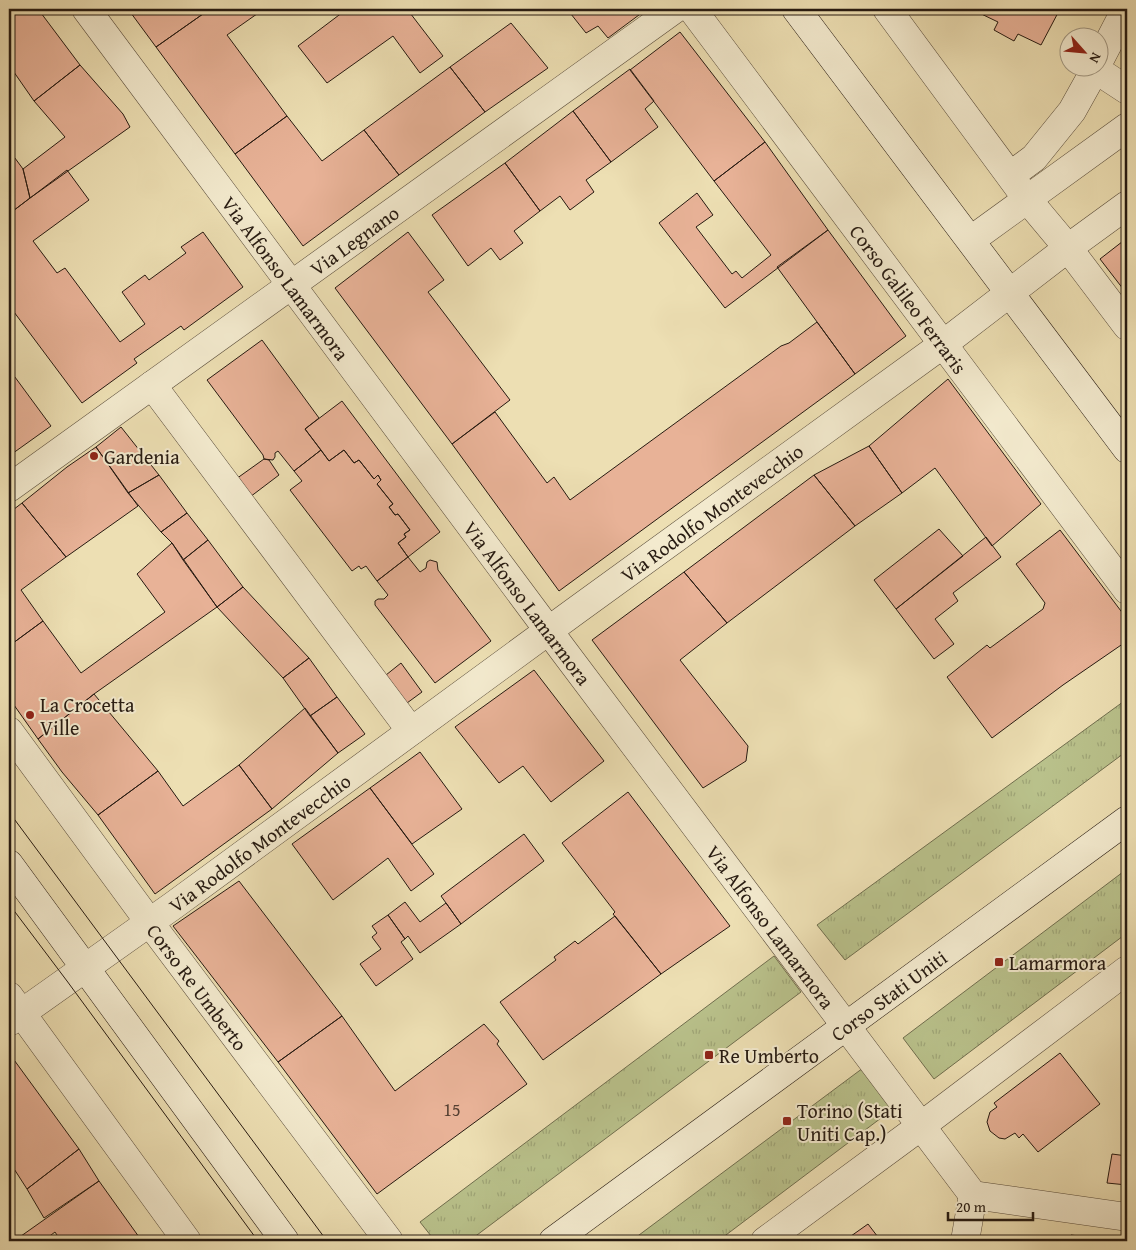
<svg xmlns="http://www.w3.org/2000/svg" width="1136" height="1250" font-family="'Gentium Book Plus',serif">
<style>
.grass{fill:url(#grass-tufts);stroke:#706e4e}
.building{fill:#e8b297;stroke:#261a11}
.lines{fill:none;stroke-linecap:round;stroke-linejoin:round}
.minor-casing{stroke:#584b3a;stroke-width:29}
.secondary-casing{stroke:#261a11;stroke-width:29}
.minor{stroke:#f3eace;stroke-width:28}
.secondary{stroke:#f3eace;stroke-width:28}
.tram{stroke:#261a11;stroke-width:1}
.poi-dot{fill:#8f2418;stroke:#f3eace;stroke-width:2}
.labels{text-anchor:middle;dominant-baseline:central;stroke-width:4;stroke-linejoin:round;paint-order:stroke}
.number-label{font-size:18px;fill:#564032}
.street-label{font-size:20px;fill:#261a11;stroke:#f3eace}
.poi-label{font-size:20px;fill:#261a11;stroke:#f3eace;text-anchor:start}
</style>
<defs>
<pattern id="grass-tufts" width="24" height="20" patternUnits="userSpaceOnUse" patternTransform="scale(1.25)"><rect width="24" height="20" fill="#b9c18b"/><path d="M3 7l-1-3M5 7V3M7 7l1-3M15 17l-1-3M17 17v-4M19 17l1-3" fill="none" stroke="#9fa577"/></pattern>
</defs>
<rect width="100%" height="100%" fill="#eddfb3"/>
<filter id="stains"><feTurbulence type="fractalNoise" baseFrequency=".004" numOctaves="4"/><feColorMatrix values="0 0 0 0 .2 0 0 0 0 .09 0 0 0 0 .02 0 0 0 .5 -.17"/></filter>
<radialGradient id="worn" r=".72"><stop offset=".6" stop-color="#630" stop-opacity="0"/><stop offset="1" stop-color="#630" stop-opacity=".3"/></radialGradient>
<path class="grass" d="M1127 699V751L845 960 817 925Z
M1127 869V933L934 1079 903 1038Z
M774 956 801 992 469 1241H435L420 1222Z
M863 1068 893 1109 718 1241H631Z"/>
<path class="building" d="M9 9H38L80 65 34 101 9 65Z
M128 9H210L156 47Z
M210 9H264L227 35 287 116 235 154 156 47Z
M347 9H407L443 56 420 73 393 36 327 83 298 46Z
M567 9H647L608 38 598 26 586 33Z
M971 9H1060L1041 45 1018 34 1014 41 994 30 998 22Z
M511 23 548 68 485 112 450 67Z
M680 32 765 142 714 181 630 70Z
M80 65 123 114 130 127 30 198 23 169 65 137 34 101Z
M450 67 485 112 399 175 364 130Z
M630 69 654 101 645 109 658 127 611 162 573 111Z
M573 111 611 162 586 180 594 192 570 210 560 196 540 211 505 163Z
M287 116 322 161 364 130 399 175 303 246 235 154Z
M765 142 828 230 725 308 659 223 697 193 713 215 696 227 732 274 736 271 742 278 771 255 714 181Z
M9 150 23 169 30 198 9 214Z
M505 163 540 211 514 231 523 243 500 260 491 248 468 266 432 215Z
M67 170 89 200 33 241 57 273 65 268 120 342 145 324 122 292 145 275 149 280 186 253 181 247 203 232 243 287 184 330 181 326 134 359 137 363 82 403 11 308 9 310V214Z
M828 230 906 336 855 374 777 267Z
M408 232 444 280 428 292 510 400 452 444 335 288Z
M1127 238V294L1100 259Z
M817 322 855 374 559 591 452 444 495 412 547 483 554 477 570 500 781 346 789 343Z
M262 340 319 418 305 429 321 450 294 471 278 451 275 453V457L273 460 264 459 263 455 207 380Z
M9 369 51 426 9 456Z
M948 379 1041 504 992 546 935 468 902 493 869 446Z
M342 401 440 532 408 557 398 543 406 537 404 534 410 530 398 514 395 515 389 507 393 504 377 484 381 480 378 475 374 479 359 460 354 463 344 450 329 461 305 429Z
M121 427 159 475 128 493 96 447Z
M869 446 902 493 855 526 814 475Z
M96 447 138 506 66 557 22 503 67 467Z
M321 450 329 461 344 450 354 463 359 460 374 479 378 475 381 480 377 484 393 504 389 507 395 515 398 514 410 530 404 534 406 537 398 543 408 557 377 581 366 566 361 569 359 566 352 571 290 490 302 481 294 471Z
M264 459 269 460 279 475 250 497 236 479Z
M159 475 187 513 161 532 128 493Z
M814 475 855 526 727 623 684 572Z
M22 503 66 557 21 590 43 621 9 646V513Z
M187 513 208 540 183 560 172 543 161 532Z
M939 529 963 556 896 609 874 580Z
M1060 530 1127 619V641L1063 685 992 738 947 677 987 645 990 648 1043 609 1045 603 1016 564Z
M986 537 1001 557 953 593 958 601 935 619 954 644 934 659 896 609Z
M208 540 243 587 217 607 183 560Z
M172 543 217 607 94 694 38 739 9 698V646L43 621 81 673 165 612 137 574Z
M408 557 420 572 426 568 427 562 430 560 437 562 438 570 491 641 435 683 375 605V601L378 599H384L388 595 377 581Z
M684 572 727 623 680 660 748 746 746 761 703 788 592 640Z
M243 587 309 658 283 678 217 607Z
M309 658 337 697 310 716 283 678Z
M401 663 422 692 407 703 386 675Z
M534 670 604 761 551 802 523 766 499 783 455 727Z
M94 694 158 771 98 815 62 772 38 739Z
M337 697 365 734 338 753 310 716Z
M305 708 338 753 272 809 239 765Z
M420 752 462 809 412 844 370 788Z
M239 765 272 809 155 894 98 815 158 771 183 806Z
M370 788 434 874 411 891 388 858 333 900 292 844Z
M628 792 730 926 661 974 613 914 615 912 562 843Z
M524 834 544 861 461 924 441 896Z
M239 881 342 1016 278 1062 173 926Z
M405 902 420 922 446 903 461 924 420 953 408 936 405 939 388 915Z
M388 915 405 939 401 942 413 959 376 986 360 964 381 949 372 937 377 933 372 926Z
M615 916 661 974 543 1060 500 1002 556 960 554 957 575 941 578 944Z
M342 1016 395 1091 484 1024 499 1041 497 1044 527 1084 377 1194 278 1062Z
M9 1053 79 1149 27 1189 9 1161Z
M1060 1053 1100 1104 1038 1152 1023 1134 1019 1138 1015 1133 1005 1139 999 1138 990 1131 987 1122 990 1112 997 1107 994 1103Z
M79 1149 99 1181 44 1218 27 1189Z
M1112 1154 1127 1156V1185L1107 1183Z
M99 1181 139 1237 133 1241H61L55 1232 43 1241H14Z
M868 1224 881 1241H844Z
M1071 1235 1117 1241H1071Z"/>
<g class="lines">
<defs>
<g id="minor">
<path id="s1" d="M86 9 563 650 973 1195"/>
<path id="s2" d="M692 9 1127 590"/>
<path d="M887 9 1027 199 1068 248 1127 326"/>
<path d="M1098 63 1126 9"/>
<path d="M1095 69 1127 90"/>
<path d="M1011 175 1034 158 1072 111 1096 68"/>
<path d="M971 240 1127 127"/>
<path d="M152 385 411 731"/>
<path id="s3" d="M9 488 675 9"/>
<path id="s4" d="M9 731 150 923 389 1241"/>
<path d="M9 996 187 1241"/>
<path id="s5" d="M9 1022 174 905 574 612 942 345 1068 248 1127 205"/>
<path d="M973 1195 1127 1217"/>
<path d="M765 1241 921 1126 1127 970"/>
<path d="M965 1241 973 1195"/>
</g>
<g id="secondary">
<path d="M796 9 1127 449"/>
<path d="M9 864 285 1241"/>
<path id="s6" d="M553 1241 1127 820"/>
</g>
</defs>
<use href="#minor" class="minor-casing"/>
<use href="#secondary" class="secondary-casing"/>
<use href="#minor" class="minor"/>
<use href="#secondary" class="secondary"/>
<path class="tram" d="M9 812 327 1241
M9 904 67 981 258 1241"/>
</g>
<g class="poi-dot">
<circle cx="94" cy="456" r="5"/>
<circle cx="30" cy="715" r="5"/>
<rect x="994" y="957" width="10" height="10" rx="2.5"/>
<rect x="704" y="1050" width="10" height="10" rx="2.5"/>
<rect x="782" y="1116" width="10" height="10" rx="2.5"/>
</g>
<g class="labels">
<g class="number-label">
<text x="452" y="1109">15</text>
</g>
<g class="street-label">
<text stroke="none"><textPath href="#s3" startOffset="425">Via Legnano</textPath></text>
<text stroke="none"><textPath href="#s1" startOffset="335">Via Alfonso Lamarmora</textPath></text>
<text stroke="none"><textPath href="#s2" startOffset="362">Corso Galileo Ferraris</textPath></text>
<text stroke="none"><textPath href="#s5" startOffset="868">Via Rodolfo Montevecchio</textPath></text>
<text stroke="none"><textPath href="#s1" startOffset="740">Via Alfonso Lamarmora</textPath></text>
<text stroke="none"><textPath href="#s5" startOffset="308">Via Rodolfo Montevecchio</textPath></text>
<text stroke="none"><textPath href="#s1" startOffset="1145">Via Alfonso Lamarmora</textPath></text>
<text stroke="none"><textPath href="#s4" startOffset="318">Corso Re Umberto</textPath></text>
<text stroke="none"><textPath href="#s6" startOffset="416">Corso Stati Uniti</textPath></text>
</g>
<g class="poi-label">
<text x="104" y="456">Gardenia</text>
<text x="40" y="704">La Crocetta<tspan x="40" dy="23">Ville</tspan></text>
<text x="1009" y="962">Lamarmora</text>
<text x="719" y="1055">Re Umberto</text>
<text x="797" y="1110">Torino (Stati<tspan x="797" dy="23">Uniti Cap.)</tspan></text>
</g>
</g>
<rect width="1136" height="1250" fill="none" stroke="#eddfb3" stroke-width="30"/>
<rect x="10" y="10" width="1116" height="1230" fill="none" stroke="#261a11" stroke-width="2.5"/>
<rect x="15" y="15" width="1106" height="1220" fill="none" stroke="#261a11"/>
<g transform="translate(1084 52) rotate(117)"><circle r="24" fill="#f3eace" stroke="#a19782"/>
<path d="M0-4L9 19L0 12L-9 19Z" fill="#8f2418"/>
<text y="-8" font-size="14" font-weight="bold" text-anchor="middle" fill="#261a11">N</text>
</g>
<path d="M948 1212v8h85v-8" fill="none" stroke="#261a11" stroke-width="2.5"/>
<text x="956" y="1212" font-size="15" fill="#261a11" stroke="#f3eace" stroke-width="4" paint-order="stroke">20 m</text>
<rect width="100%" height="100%" filter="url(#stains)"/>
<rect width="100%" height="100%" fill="url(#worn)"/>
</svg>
